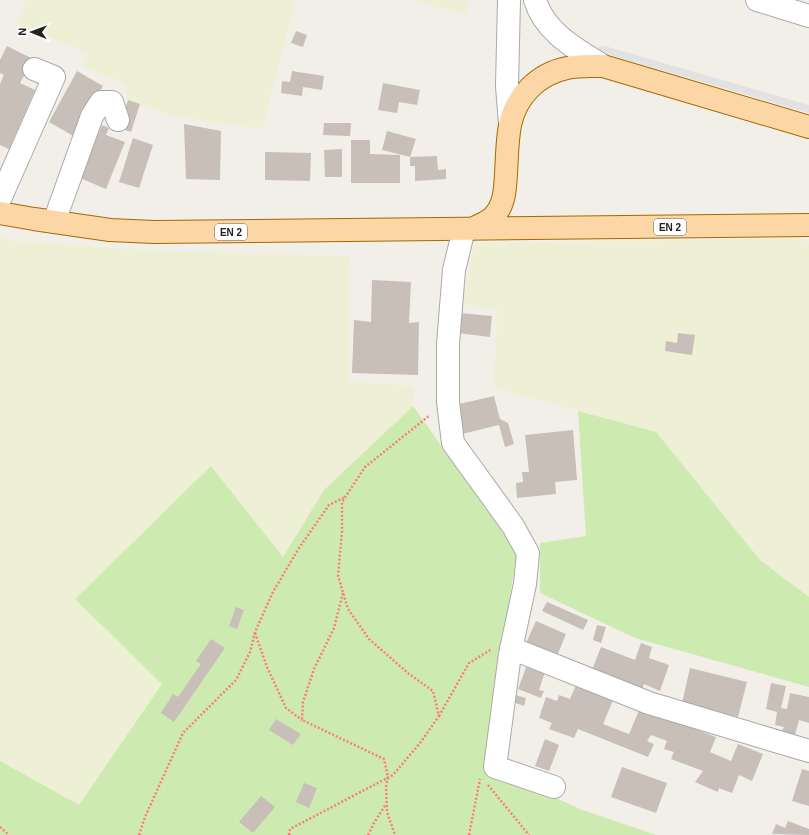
<svg xmlns="http://www.w3.org/2000/svg" width="809" height="835" font-family="Helvetica,sans-serif">
<style>
.farmland{fill:#eef0d5}
.grass{fill:#cdebb0}
.parking{fill:#e2e2e2}
.building{fill:#c7bfb8}
.lines{fill:none;stroke-linecap:round;stroke-linejoin:round}
.minor-casing{stroke:#a9a9a9;stroke-width:24}
.major-casing{stroke:#a06b00;stroke-width:24}
.path{stroke:#fa8072;stroke-width:2.5;stroke-dasharray:2 2;stroke-linecap:butt}
.minor{stroke:#fff;stroke-width:22}
.major{stroke:#fcd6a4;stroke-width:22}
.labels{text-anchor:middle;dominant-baseline:central;stroke-width:3;stroke-linejoin:round;paint-order:stroke}
.shield{fill:#fff;stroke:#646464;stroke-width:1}
.shield-label{font-size:10px;font-weight:bold;fill:#222}
</style>
<rect width="100%" height="100%" fill="#f2efe9"/>
<path class="farmland" d="M23 0H296L262 129 172 116 128 100 126 85 82 66 88 55 78 49 17 24 26 1Z
M410 0H470L466 15Z
M0 237 14 241 168 251 349 256 348 381 415 386 413 406 324 490 282 557 211 466 162 684 79 806 0 761Z
M801 238 809 243V597L760 560 656 432 494 388 497 310 461 304 475 243Z"/>
<path class="grass" d="M413 406 517 552 484 765 580 809 656 835H0V761L79 805 162 684 75 599 211 466 283 557 324 490Z
M578 411 656 432 760 560 809 597V687L635 638 540 593V543L586 536Z"/>
<path class="parking" d="M605 46 809 105V113L590 49Z"/>
<path class="building" d="M296 31 307 35 303 47 291 43Z
M7 46 37 61 26 72 20 83 35 90 9 149 0 145V84L4 75 0 73V60Z
M77 71 103 86 75 137 49 122Z
M292 71 324 76 322 90 303 87 302 96 281 93 282 81 290 82Z
M383 83 420 90 417 105 399 102 397 113 378 110Z
M128 100 140 104 131 132 119 128Z
M324 123H351L350 136 323 135Z
M184 124 221 131 220 180 186 179Z
M102 125 109 128 106 135 125 142 106 189 80 178Z
M387 131 416 139 410 157 382 150Z
M133 138 153 145 139 188 119 182Z
M351 140H370V154L400 155V183H351Z
M342 149V177H325L324 150Z
M265 152 311 153 310 181 265 180Z
M437 156 438 170 446 169V179L415 181V166H410V157Z
M372 280 411 282 409 323 419 322 418 375 352 373 354 320 371 322Z
M460 313 492 316 490 337 458 333Z
M678 333 695 335 692 355 665 351 666 341 677 343Z
M494 396 500 419 508 423 514 444 505 447 499 425 462 434 455 405Z
M573 430 577 480 555 482 556 494 517 498 516 483 523 482 522 472H529L525 435Z
M547 602 588 620 583 630 542 611Z
M236 607 244 610 237 629 229 626Z
M536 621 566 634 557 656 526 643Z
M597 625 606 627 601 643 593 640Z
M211 639 225 648 174 722 161 713 173 694 178 697 201 664 196 661Z
M641 643 652 647 649 658 669 665 660 691 644 684 642 689 592 670 601 647 635 660Z
M527 665 545 672 539 690 544 691 541 698 518 689Z
M690 668 747 682 738 717 682 703Z
M577 683 614 698 603 724 629 734 640 708 716 737 710 752 731 761 738 744 763 754 752 781 739 775 732 793 719 788 718 792 695 782 703 771 671 759 674 752 664 749 667 741 651 735 647 741 654 744 648 757 578 729 574 738 549 729 552 723 539 718 546 697 557 701 559 695 570 699Z
M771 683 786 686 781 708 787 709 790 693 809 697V723L799 720 795 735 781 732 784 727 775 725 777 712 766 709Z
M512 694 526 698 524 706 510 701Z
M276 719 301 734 293 745 269 730Z
M545 739 559 745 549 771 535 766Z
M622 767 667 783 656 813 611 797Z
M802 769 809 771V806L792 801Z
M304 783 317 788 309 808 296 802Z
M261 796 275 807 253 833 239 822Z
M788 821 809 829V835L772 834 776 824 785 828Z"/>
<g class="lines">
<defs>
<path id="minor" d="M509 0 507 86 510 124
M535 0C545 33 577 49 603 66
M757 0 809 16
M0 199 54 77 34 69
M54 222 92 116 101 102H112L118 120
M464 229 454 270 448 344V402L453 443 513 526 528 553 525 584 510 654 495 767 554 787
M511 648 649 703 809 751"/>
<path id="major" d="M0 213 34 219 110 230 154 232 809 225
M472 229C479 225 487 223 493 217 505 205 505 189 506 174 507 158 507 141 510 125 516 96 538 74 567 68 578 65 592 66 603 66L809 127"/>
</defs>
<use href="#minor" class="minor-casing"/>
<use href="#major" class="major-casing"/>
<path class="path" d="M343 593 334 628 314 669 303 702 302 720 384 759 388 777 386 787 387 812 395 835
M255 633 267 667 286 708 302 720
M439 716 469 663 492 649
M488 785 529 835
M0 827 9 835
M139 835 145 817 183 733 236 680 250 652 255 632 273 592 299 548 329 505 345 497
M289 835 290 829 393 775 420 743 439 716 433 691 409 674 369 639 348 609 338 576 342 531V502L365 467 430 415
M368 835 374 823 386 804
M469 835 480 779"/>
<use href="#minor" class="minor"/>
<use href="#major" class="major"/>
</g>
<g class="labels">
<g class="shield">
<rect x="654" y="219" width="32" height="16" rx="3"/>
<rect x="215" y="224" width="32" height="16" rx="3"/>
</g>
<g class="shield-label">
<text x="670" y="227">EN 2</text>
<text x="231" y="232">EN 2</text>
</g>
</g>
<g transform="translate(32 32) rotate(271)" stroke="#ffffff" stroke-width="3" paint-order="stroke">
<path d="M0-3L7 15L0 10L-7 15Z" fill="#222222"/>
<text y="-6" font-size="11" font-weight="bold" text-anchor="middle" fill="#222222">N</text>
</g>
</svg>
